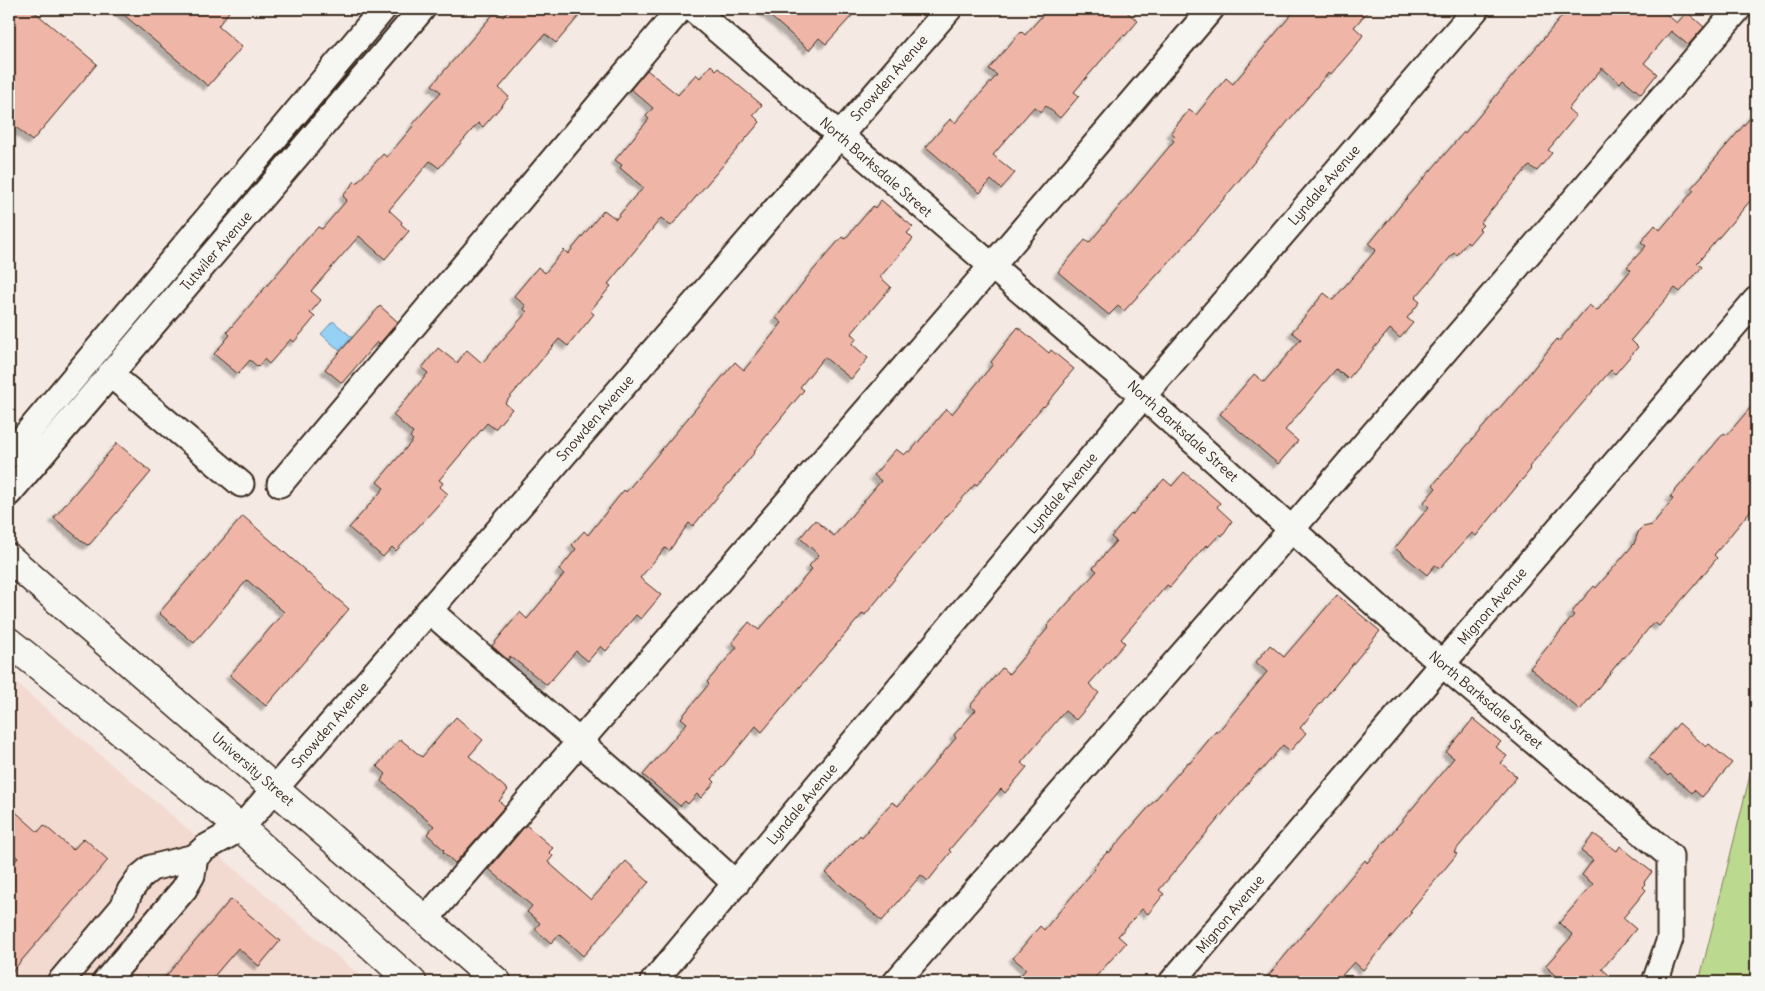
<svg xmlns="http://www.w3.org/2000/svg" width="1765" height="991" font-family="Delius,sans-serif">
<style>
.built{fill:#f3dad1}
.green{fill:#bcd990;stroke:#7c8257}
.water{fill:#95d0f5;stroke:#718e9f}
.building{fill:#efb6a7;stroke:#3b2a1e;filter:url(#shadow)}
.lines{fill:none;stroke-linecap:round;stroke-linejoin:round}
.minor-casing{stroke:#3b2a1e;stroke-width:29}
.major-casing{stroke:#3b2a1e;stroke-width:31}
.minor{stroke:#f6f6f2;stroke-width:25}
.major{stroke:#f6f6f2;stroke-width:28}
.labels{text-anchor:middle;dominant-baseline:central;stroke-width:5;stroke-linejoin:round;paint-order:stroke}
.street-label{font-size:14px;fill:#3b2a1e;stroke:#f6f6f2}
</style>
<defs>
<filter id="shadow"><feDropShadow dx="-4.5" dy="4.5" stdDeviation="1" flood-color="#0004"/></filter>
</defs>
<rect width="100%" height="100%" fill="#f5e9e3"/>
<filter id="ink" filterUnits="userSpaceOnUse"><feTurbulence type="fractalNoise" baseFrequency=".02" numOctaves="2"/><feDisplacementMap in="SourceGraphic" scale="10" xChannelSelector="R" yChannelSelector="G"/><feConvolveMatrix kernelMatrix="1 2 1 2 8 2 1 2 1" color-interpolation-filters="sRGB"/></filter>
<g filter="url(#ink)">
<path class="built" d="M9 677 368 982H9Z"/>
<path class="green" d="M1756 751V982H1699Z"/>
<path class="water" d="M333 321 361 345 349 359 321 334Z"/>
<path class="building" d="M9 9H31L97 64 32 141 9 121Z
M117 9H231L218 26 242 47 208 86Z
M510 9H585L556 43 545 34 499 88 509 97 483 127 478 123 439 168 430 161 389 210 402 222 401 224 409 231 385 259 359 236 311 291 321 300 310 313 315 317 294 342 291 339 269 364 264 359 258 367 250 360 238 374 214 354 230 335 227 332 306 240 318 227 322 229 347 200 343 196 355 181 357 183 383 154 387 157 414 125 413 124 441 92 432 85 496 11 503 17Z
M762 9H858L826 44 819 38 809 50Z
M1048 9H1123L1138 21 1125 36 1123 35 1074 92 1079 96 1060 118 1046 106 1041 112 1034 107 993 155 1015 173 1001 189 991 180 980 193 926 147 950 119 955 123 997 75 989 69 1021 31 1025 35Z
M1296 9H1370L1354 27 1363 35 1357 44 1331 74 1329 72 1191 238 1124 311 1118 306 1109 315 1058 272 1085 240 1089 243 1174 141 1172 139 1175 136 1171 132 1189 110 1196 115 1226 78 1233 84Z
M1568 9H1571L1579 15 1583 9H1660L1677 23 1687 12 1704 27 1688 45 1671 31 1644 63 1657 74 1641 94 1623 79 1620 83 1602 68 1568 109 1576 116 1548 150 1552 153 1537 171 1530 166 1527 168 1480 223 1483 225 1479 229 1481 230 1469 244 1467 242 1457 255 1454 253 1415 298 1420 302 1407 318 1413 323 1400 338 1390 329 1348 379 1336 369 1285 430 1298 441 1278 464 1220 414 1254 374 1264 382 1301 339 1292 332 1324 293 1333 300 1376 250 1369 244 1400 206 1464 132 1465 133Z
M711 65 716 70 718 68 762 105 753 115 760 122 671 226 661 218 608 284 611 286 590 311 594 314 568 346 559 339 505 403 512 409 495 429 487 423 439 480 443 483 440 487 448 494 396 551 392 547 383 557 349 528 384 488 377 482 413 440 410 437 413 433 393 415 428 373 422 368 438 348 457 363 467 350 482 363 527 312 524 309 526 306 514 296 538 267 545 273 564 250 568 254 604 210 616 219 635 196 644 188 620 168 622 165 615 160 649 119 646 116 653 108 631 89 647 70 678 95 696 74 700 78Z
M1756 111V194L1697 263 1702 267 1680 292 1675 288 1631 340 1638 347 1615 374 1611 370 1575 412 1529 467 1531 469 1476 536 1472 533 1440 568 1435 565 1427 575 1395 548 1429 507 1424 502 1436 488 1433 485 1530 373 1557 339 1559 341 1589 305 1597 311 1631 270 1627 267 1646 246 1641 242 1655 225 1660 230 1694 190 1691 188 1710 167 1709 166Z
M881 200 913 227 907 233 913 239 880 277 891 287 851 334 857 338 852 344 868 358 851 379 824 357 800 387 804 390 754 451 755 452 693 526 689 523 669 551 665 548 640 578 661 595 641 619 636 615 606 651 601 646 588 661 576 651 547 685 510 656 508 660 492 646 520 612 527 619 564 574 559 570 576 549 572 545 584 531 588 535 624 490 626 492 735 362 744 370 782 323 776 318 809 275 842 237 845 239 873 206 875 208Z
M380 306 398 322 379 344 377 342 342 383 325 369Z
M1018 327 1049 353 1051 350 1074 369 1064 380 1065 382 1044 407 1043 406 977 485 975 484 939 525 865 615 863 613 762 732 756 726 712 779 715 782 701 798 697 794 688 804 685 801 680 806 643 775 687 723 681 718 709 684 707 682 737 647 732 643 749 622 759 630 812 569 809 566 819 555 800 538 815 520 834 536 881 481 874 475 896 449 904 455 908 451 910 452 946 409 952 414 993 364 991 362Z
M1756 401V504L1714 555 1717 558 1693 587 1659 626 1654 622 1624 658 1623 657 1580 710 1530 668 1574 615 1571 613 1594 586 1596 588 1634 544 1639 530 1643 527 1652 525 1673 499 1670 497 1724 433 1727 435Z
M117 443 151 472 90 544 87 545 54 518Z
M1184 472 1220 503 1217 507 1232 521 1222 536 1220 534 1208 547 1206 545 1170 587 1167 585 1121 639 1125 643 1089 684 1099 693 1076 720 1065 711 1021 763 1027 767 1005 793 1001 789 949 850 951 852 928 881 921 875 882 921 826 873 852 843 853 844 860 835 862 837 892 802 898 806 956 738 954 735 976 710 970 706 1002 668 1009 674 1048 628 1047 626 1097 571 1093 568 1116 541 1111 537 1131 514 1132 515 1164 479 1172 486Z
M243 516 349 609 266 706 230 675 284 612 247 580 194 643 159 613Z
M1337 595 1380 631 1300 728 1306 733 1290 751 1283 745 1261 771 1259 770 1159 890 1164 894 1148 914 1142 909 1118 936 1126 943 1091 982H1015L1026 969 1013 958 1040 926 1044 930 1095 869 1093 868 1108 851 1109 853 1188 762 1190 763 1216 731 1217 733 1267 672 1256 662 1270 645 1284 657Z
M456 717 483 740 469 756 508 790 499 801 505 806 455 863 443 852 444 850 427 834 434 826 381 781 386 774 377 766 400 739 422 757Z
M1473 719 1501 742 1496 747 1507 756 1501 763 1517 777 1454 852 1457 854 1410 911 1412 912 1363 970 1354 962 1336 982H1263L1365 860 1367 863 1454 758 1446 752Z
M1679 723 1706 747 1709 744 1732 763 1702 797 1694 790 1692 793 1670 774 1668 776 1649 758Z
M9 806 38 832 44 825 73 850 84 838 108 860 9 975V868L18 858 9 850Z
M526 825 553 848 549 852 553 856 548 862 591 900 626 861 649 882 583 956 559 934 551 943 535 929 540 923 527 912 532 906 489 869Z
M1594 834 1617 851 1620 846 1652 872 1644 882 1646 884 1643 887 1646 890 1623 918 1636 929 1602 969 1617 982H1563L1549 970V969L1546 965 1573 935 1559 923 1593 884 1582 875 1593 860 1581 851Z
M231 899 280 941 259 966 238 948 209 982H161Z"/>
<g class="lines">
<defs>
<path id="minor" d="M693 9 1143 396 1442 664 1670 856V939L1655 982
M110 374 241 484
M9 455 383 9
M280 484 680 9
M9 493 422 9
M429 610 631 787 736 884
M425 920 992 266 1211 9
M60 982 123 907 130 891 140 877 151 868 195 857 205 848 241 828 949 9
M105 982 184 889 192 875 195 857
M653 982 1143 396 1476 9
M896 982 1292 529 1738 9
M1172 982 1442 664 1756 300"/>
<path id="major" d="M9 558 497 982
M9 642 241 828 412 982"/>
</defs>
<use href="#minor" class="minor-casing"/>
<use href="#major" class="major-casing"/>
<use href="#minor" class="minor"/>
<use href="#major" class="major"/>
</g>
</g>
<g class="labels">
<g class="street-label">
<text transform="translate(889 78) rotate(-49)">Snowden Avenue</text>
<text transform="translate(876 167) rotate(41)">North Barksdale Street</text>
<text transform="translate(1324 185) rotate(-49)">Lyndale Avenue</text>
<text transform="translate(216 251) rotate(-49)">Tutwiler Avenue</text>
<text transform="translate(595 418) rotate(-49)">Snowden Avenue</text>
<text transform="translate(1183 431) rotate(42)">North Barksdale Street</text>
<text transform="translate(1062 493) rotate(-50)">Lyndale Avenue</text>
<text transform="translate(1492 606) rotate(-49)">Mignon Avenue</text>
<text transform="translate(1486 700) rotate(40)">North Barksdale Street</text>
<text transform="translate(330 725) rotate(-49)">Snowden Avenue</text>
<text transform="translate(253 769) rotate(41)">University Street</text>
<text transform="translate(802 804) rotate(-50)">Lyndale Avenue</text>
<text transform="translate(1230 914) rotate(-50)">Mignon Avenue</text>
</g>
</g>
<rect width="1765" height="991" fill="none" stroke="#f6f6f2" stroke-width="30"/>
<rect x="15" y="15" width="1735" height="961" fill="none" stroke="#3b2a1e" stroke-width="2" filter="url(#ink)"/>
</svg>
